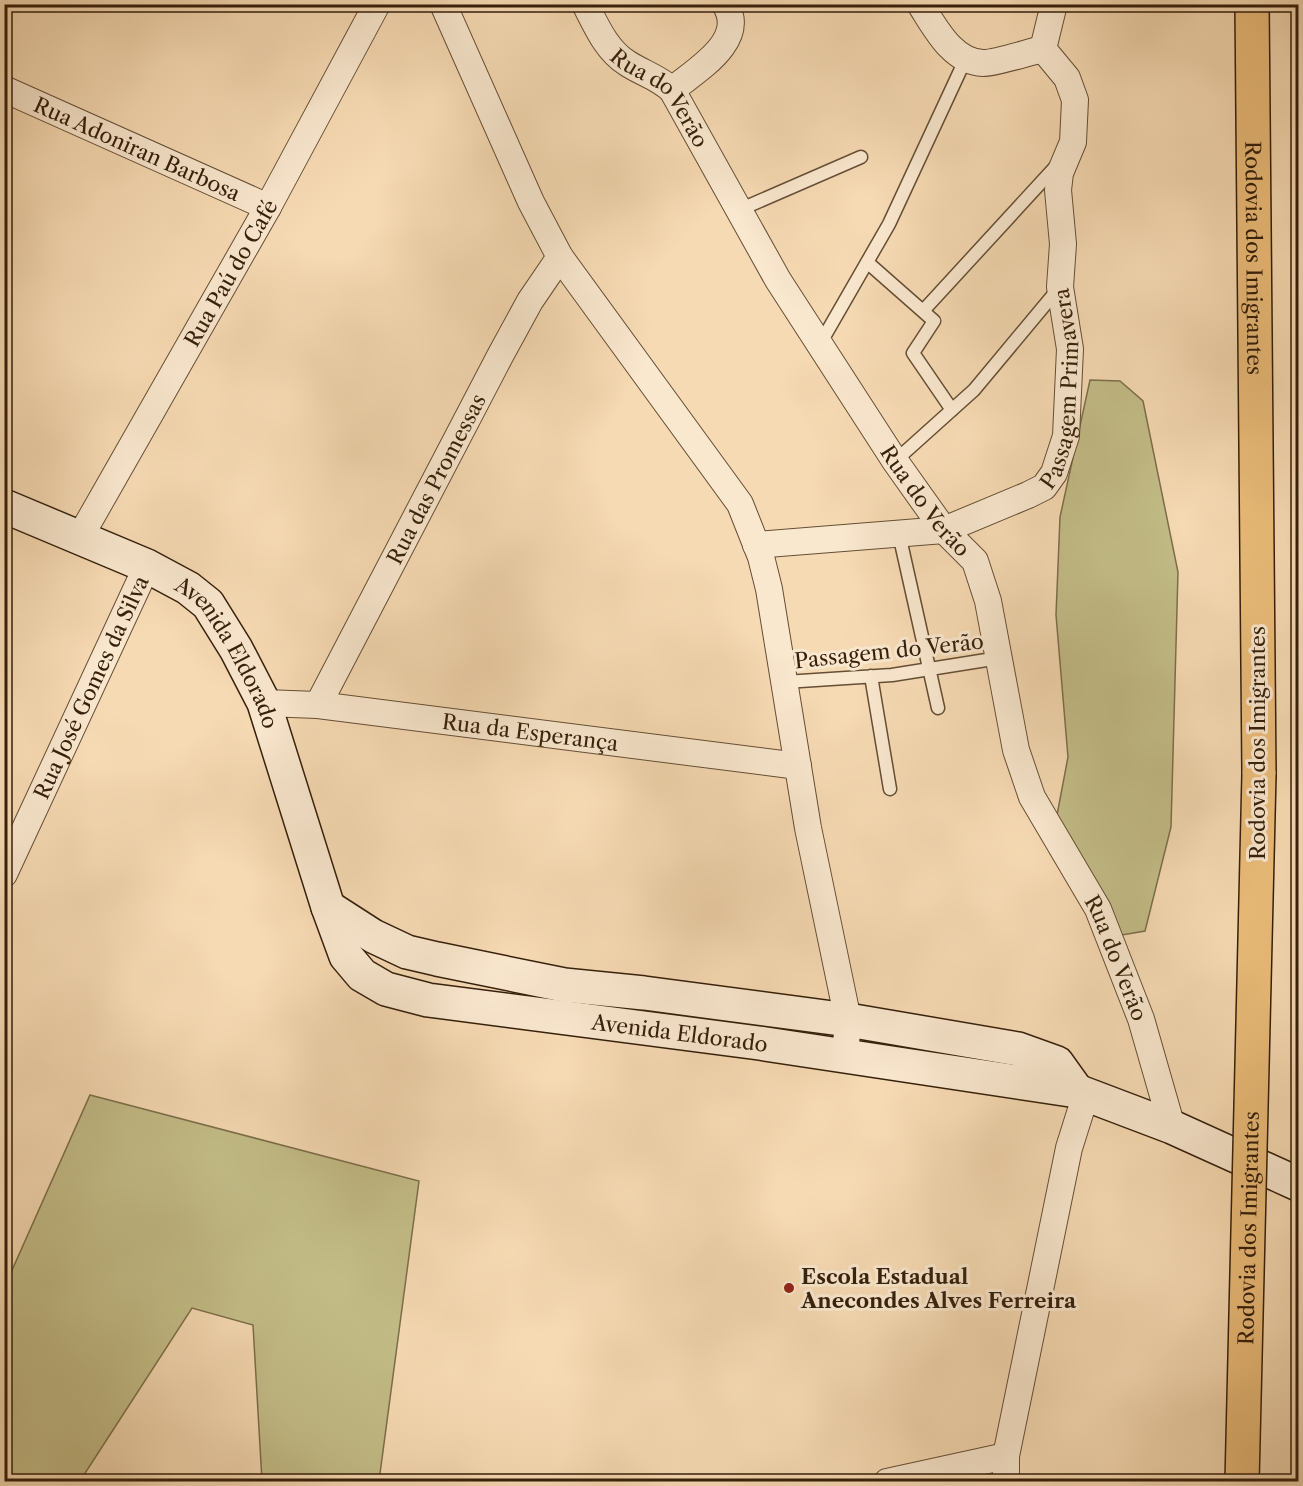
<svg xmlns="http://www.w3.org/2000/svg" width="1303" height="1486" font-family="'Libre Caslon Text',serif">
<style>
.green{fill:#c3bd88;stroke:#7c6e4a;stroke-width:1.5}
.lines{fill:none;stroke-linecap:round;stroke-linejoin:round}
.lane-casing{stroke:#654e35;stroke-width:15}
.street-casing{stroke:#654e35;stroke-width:28}
.secondary-casing{stroke:#351f0b;stroke-width:36}
.highway-casing{stroke:#351f0b;stroke-width:36}
.lane{stroke:#f9e7ce;stroke-width:12}
.street{stroke:#f9e7ce;stroke-width:26}
.secondary{stroke:#f9e7ce;stroke-width:33}
.highway{stroke:#ebbd7a;stroke-width:33}
.highway-bridge-casing{stroke:#351f0b;stroke-width:36;stroke-linecap:butt}
.highway-bridge{stroke:#ebbd7a;stroke-width:33}
.poi-dot{fill:#8f2418;stroke:#f9e7ce;stroke-width:2}
.labels{text-anchor:middle;dominant-baseline:central;stroke-width:6;stroke-linejoin:round;paint-order:stroke}
.street-label{font-size:21px;fill:#351f0b;stroke:#f9e7ce}
.poi-label{font-size:21px;font-weight:bold;fill:#351f0b;stroke:#f9e7ce;text-anchor:start}
</style>
<rect width="100%" height="100%" fill="#f6dab3"/>
<filter id="stains"><feTurbulence type="fractalNoise" baseFrequency=".00333" numOctaves="4"/><feColorMatrix values="0 0 0 0 .2 0 0 0 0 .09 0 0 0 0 .02 0 0 0 .5 -.17"/></filter>
<radialGradient id="worn" r=".72"><stop offset=".6" stop-color="#630" stop-opacity="0"/><stop offset="1" stop-color="#630" stop-opacity=".3"/></radialGradient>
<path class="green" d="M1090 380 1120 381 1143 401 1178 572 1171 827 1145 931 1122 935 1057 815 1068 757 1056 615 1060 517Z
M90 1095 419 1181 379 1481H262L253 1325 192 1308 80 1481H5V1286Z"/>
<g class="lines">
<defs>
<path id="lane" d="M739 210 861 157
M867 262 934 321 913 353 952 410
M923 311 1058 164
M820 344 889 224 966 58
M895 461 974 390 1059 288
M899 534 938 708
M871 676 890 789
M785 682 892 675 999 658"/>
<g id="street">
<path d="M443 4 531 202 560 257 740 504 761 557 769 589 808 828 848 1020 845 1057"/>
<path id="s1" d="M585 4C596 25 606 50 627 63 642 73 658 77 672 90L778 280 895 461 944 530 975 561 988 601 1016 750 1032 797 1098 909 1141 1019 1172 1127"/>
<path d="M920 4C935 27 952 62 983 63 996 63 1029 52 1043 49"/>
<path id="s2" d="M4 89 268 207"/>
<path d="M672 90C696 70 748 41 725 4"/>
<path id="s3" d="M80 537 268 207 377 4"/>
<path id="s4" d="M756 545 944 530 1028 495 1044 487 1054 473 1066 436 1070 349 1060 287 1063 244 1058 190 1060 173 1073 142 1075 100 1067 78 1043 49 1054 4"/>
<path id="s5" d="M264 703 318 705 798 766"/>
<path id="s6" d="M318 705 500 356 530 301 560 257"/>
<path id="s7" d="M4 874 147 566"/>
<path d="M887 1482 1006 1456"/>
<path d="M1006 1482V1456L1069 1148 1086 1094"/>
</g>
<g id="secondary">
<path id="s8" d="M4 506 147 566 188 588 208 604 236 649 264 703 328 907 346 956 362 975 386 989 428 1000 759 1043 1077 1091 1172 1127 1298 1184"/>
<path d="M328 907 373 936 407 952 437 959 564 985 644 993 848 1020 1018 1049 1057 1063 1077 1091"/>
</g>
<g id="highway">
<path id="s9" d="M1252 4 1259 774"/>
</g>
</defs>
<use href="#lane" class="lane-casing"/>
<use href="#street" class="street-casing"/>
<use href="#secondary" class="secondary-casing"/>
<use href="#highway" class="highway-casing"/>
<use href="#lane" class="lane"/>
<use href="#street" class="street"/>
<use href="#secondary" class="secondary"/>
<use href="#highway" class="highway"/>
<defs>
<g id="highway-bridge">
<path id="s10" d="M1242 1482 1259 774"/>
</g>
</defs>
<use href="#highway-bridge" class="highway-bridge-casing"/>
<use href="#highway-bridge" class="highway-bridge"/>
</g>
<circle class="poi-dot" cx="789" cy="1288" r="6"/>
<g class="labels">
<g class="street-label">
<text stroke="none"><textPath href="#s1" startOffset="123">Rua do Verão</textPath></text>
<text stroke="none"><textPath href="#s2" startOffset="146">Rua Adoniran Barbosa</textPath></text>
<text stroke="none"><textPath href="#s9" startOffset="254">Rodovia dos Imigrantes</textPath></text>
<text stroke="none"><textPath href="#s3" startOffset="304">Rua Paú do Café</textPath></text>
<text stroke="none"><textPath href="#s4" startOffset="400">Passagem Primavera</textPath></text>
<text stroke="none"><textPath href="#s6" startOffset="255">Rua das Promessas</textPath></text>
<text stroke="none"><textPath href="#s1" startOffset="609">Rua do Verão</textPath></text>
<text transform="translate(889 651) rotate(-6)">Passagem do Verão</text>
<text stroke="none"><textPath href="#s8" startOffset="278">Avenida Eldorado</textPath></text>
<text stroke="none"><textPath href="#s7" startOffset="206">Rua José Gomes da Silva</textPath></text>
<text stroke="none"><textPath href="#s5" startOffset="268">Rua da Esperança</textPath></text>
<text transform="translate(1257 743) rotate(-90)">Rodovia dos Imigrantes</text>
<text stroke="none"><textPath href="#s1" startOffset="1113">Rua do Verão</textPath></text>
<text stroke="none"><textPath href="#s8" startOffset="957">Avenida Eldorado</textPath></text>
<text stroke="none"><textPath href="#s10" startOffset="254">Rodovia dos Imigrantes</textPath></text>
</g>
<g class="poi-label">
<text x="801" y="1276">Escola Estadual<tspan x="801" dy="24">Anecondes Alves Ferreira</tspan></text>
</g>
</g>
<rect width="1303" height="1486" fill="none" stroke="#f6dab3" stroke-width="24"/>
<rect x="6" y="6" width="1291" height="1474" fill="none" stroke="#351f0b" stroke-width="3"/>
<rect x="12" y="12" width="1279" height="1462" fill="none" stroke="#351f0b" stroke-width="1.5"/>
<rect width="100%" height="100%" filter="url(#stains)"/>
<rect width="100%" height="100%" fill="url(#worn)"/>
</svg>
